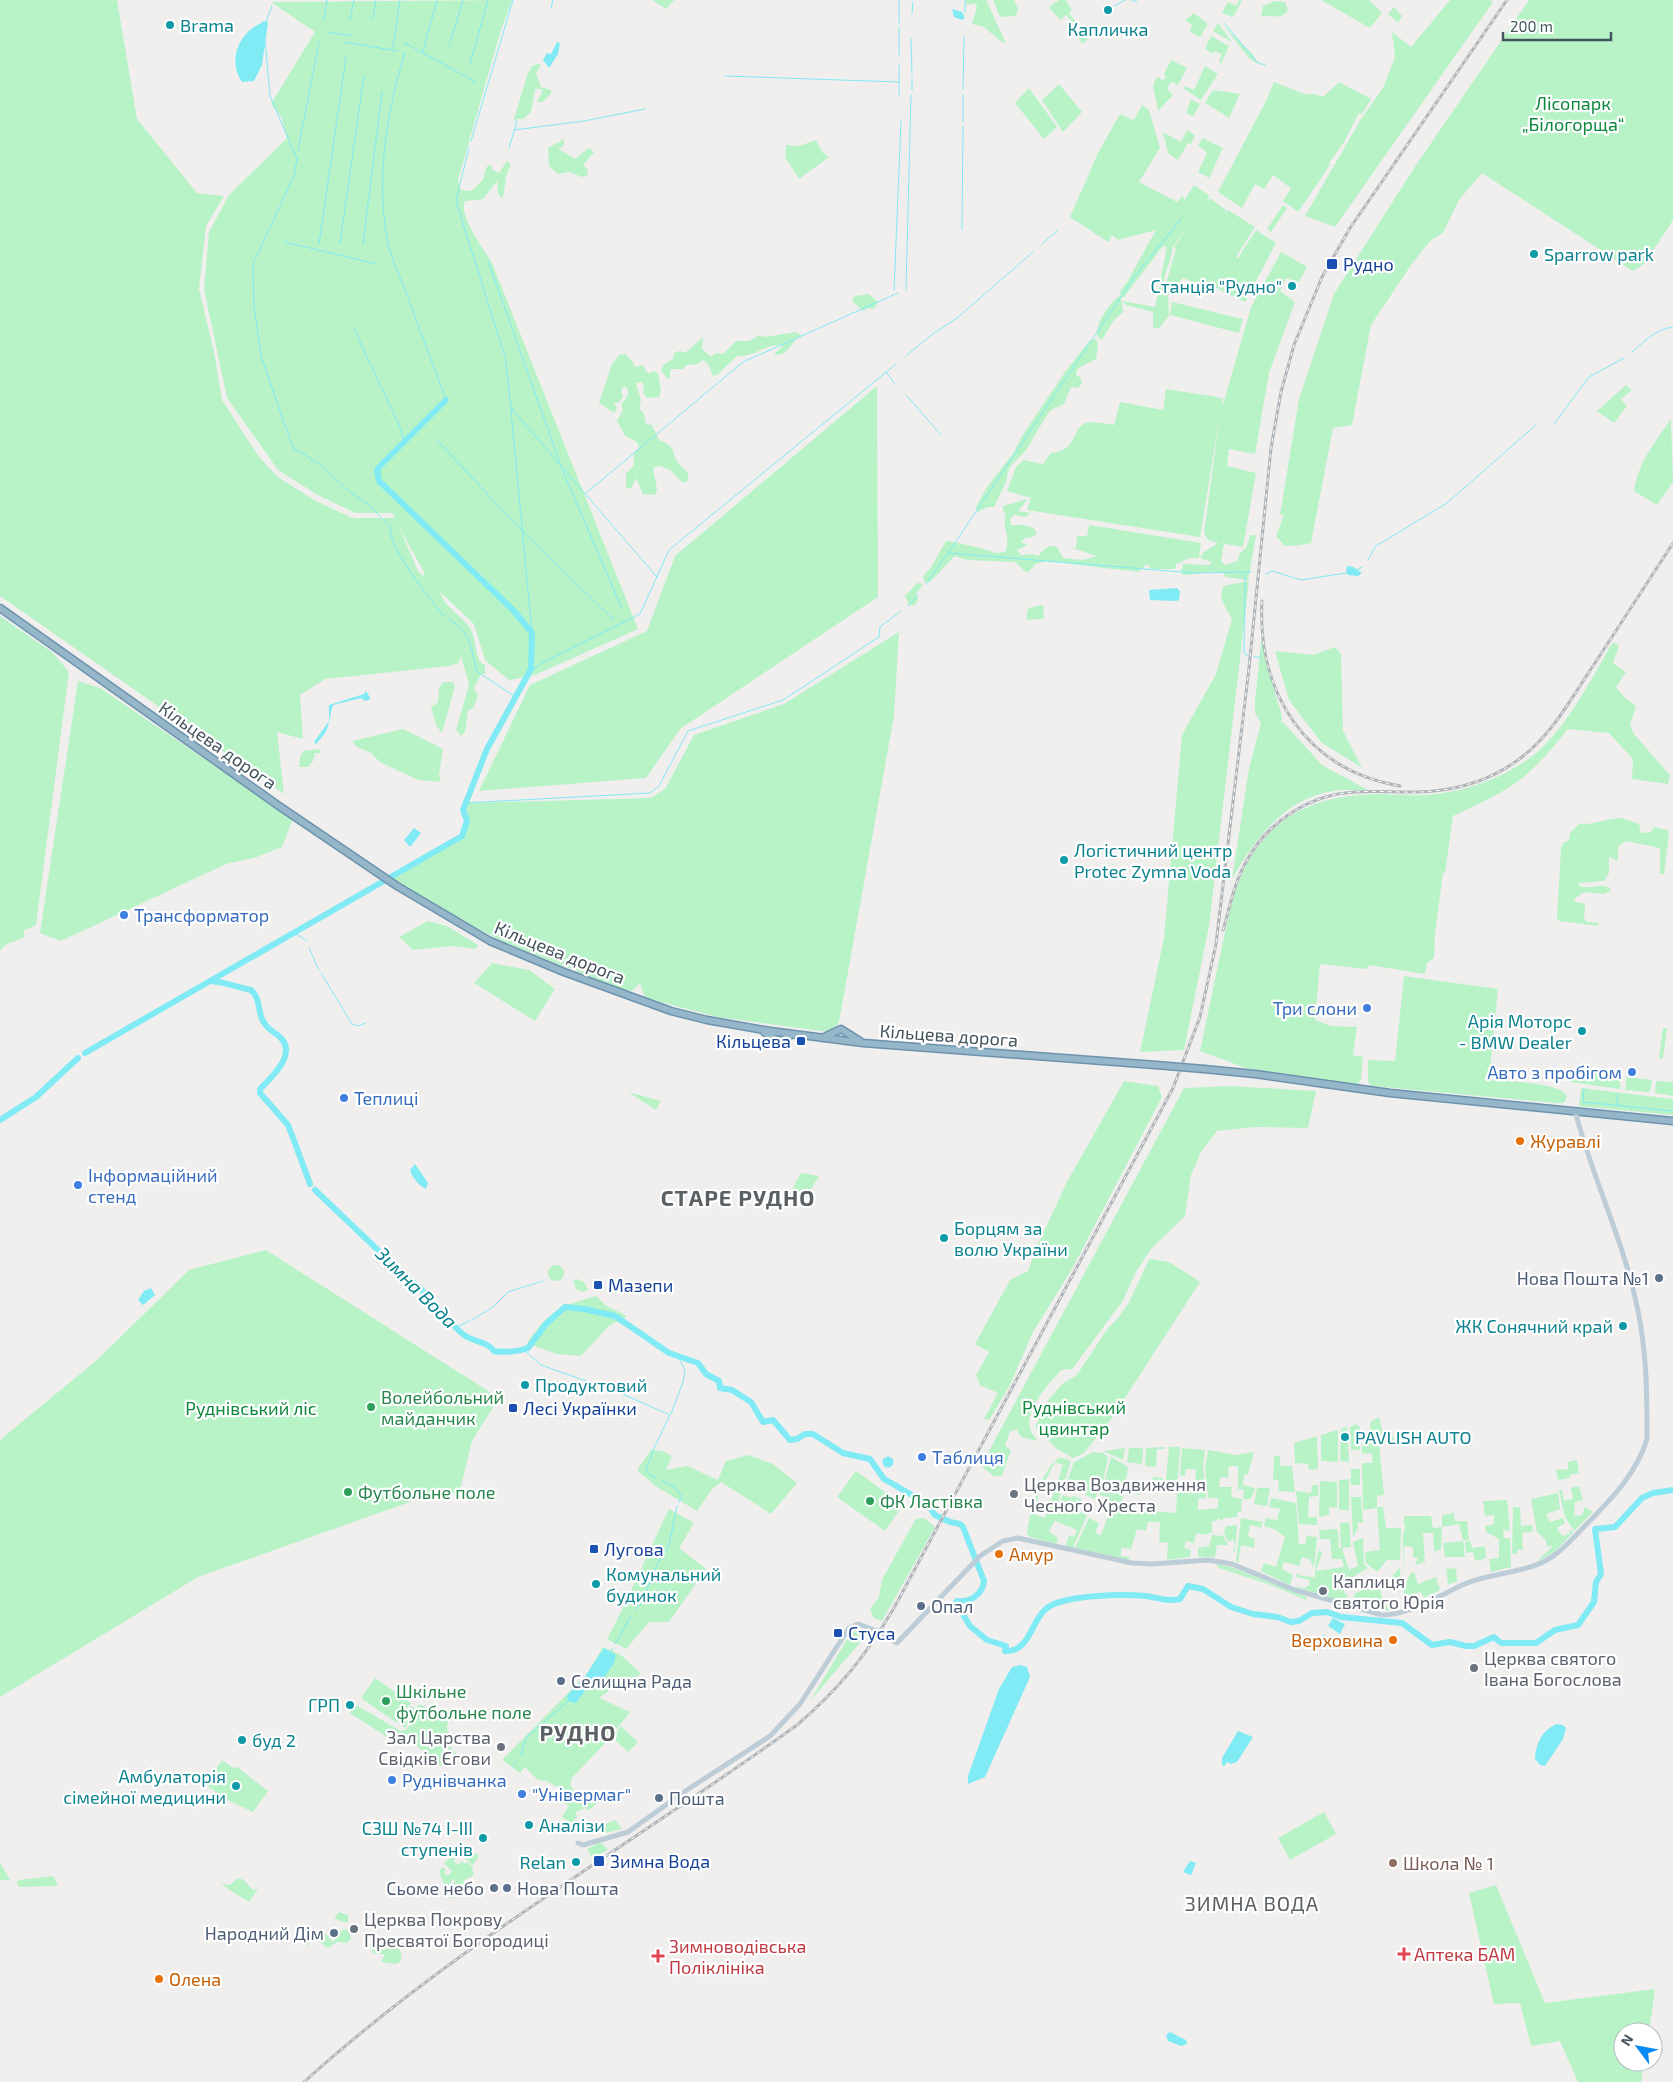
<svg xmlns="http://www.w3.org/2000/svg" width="1673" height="2082" font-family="'Exo 2',sans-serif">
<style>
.green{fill:#b8f3c8;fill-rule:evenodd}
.water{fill:#80eaf5}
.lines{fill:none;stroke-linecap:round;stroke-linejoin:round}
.stream{stroke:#80eaf5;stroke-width:1}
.river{stroke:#80eaf5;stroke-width:6}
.trunk-casing{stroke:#6c93ae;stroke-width:9}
.secondary{stroke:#bdcdd7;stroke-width:5}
.trunk{stroke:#96b6c9;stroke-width:6}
.rail-casing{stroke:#b0b5b9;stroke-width:3}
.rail{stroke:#fff;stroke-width:1;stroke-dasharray:4;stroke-linecap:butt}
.trunk-bridge-casing{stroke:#6c93ae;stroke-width:9;stroke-linecap:butt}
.trunk-bridge{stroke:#96b6c9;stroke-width:6}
.culture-dot{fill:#0f9aa8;stroke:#fff;stroke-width:2}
.transit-dot{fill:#1a4fb4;stroke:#fff;stroke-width:2}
.shop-dot{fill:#3f7fe0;stroke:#fff;stroke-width:2}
.food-dot{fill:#e8710a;stroke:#fff;stroke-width:2}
.service-dot{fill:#5c6f8a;stroke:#fff;stroke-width:2}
.leisure-dot{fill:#2e9e5b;stroke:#fff;stroke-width:2}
.worship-dot{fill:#6b7280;stroke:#fff;stroke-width:2}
.education-dot{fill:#8d6e63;stroke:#fff;stroke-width:2}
.health-dot{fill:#e0444e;stroke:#fff;stroke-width:2}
.labels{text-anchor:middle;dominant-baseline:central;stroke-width:4.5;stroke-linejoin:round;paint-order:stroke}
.culture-label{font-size:18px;fill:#0d838f;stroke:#fff;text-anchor:start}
.park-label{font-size:18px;fill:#0d873c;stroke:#fff}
.transit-label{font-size:18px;fill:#164399;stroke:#fff;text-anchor:start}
.street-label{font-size:18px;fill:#44555e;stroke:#fff}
.shop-label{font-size:18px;fill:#366cbe;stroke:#fff;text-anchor:start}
.food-label{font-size:18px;fill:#c56008;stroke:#fff;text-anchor:start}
.service-label{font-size:18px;fill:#4e5e75;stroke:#fff;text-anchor:start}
.leisure-label{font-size:18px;fill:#27864d;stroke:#fff;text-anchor:start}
.worship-label{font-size:18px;fill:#5b616d;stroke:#fff;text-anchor:start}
.education-label{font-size:18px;fill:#785e54;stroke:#fff;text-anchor:start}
.health-label{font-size:18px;fill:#be3a42;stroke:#fff;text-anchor:start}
.water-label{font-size:19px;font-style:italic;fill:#04808c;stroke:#fff}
.quarter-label{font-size:20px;letter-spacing:1px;fill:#5a6064;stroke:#fff}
.district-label{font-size:22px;font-weight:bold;letter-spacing:1px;fill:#5a6064;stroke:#fff}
</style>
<rect width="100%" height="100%" fill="#f1eeee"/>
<path class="green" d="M0 0H117L137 119 197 193 224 196 206 226 199 289 214 352 222 400 259 457 278 477 314 500 352 518H395L392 513H355L318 495 278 470 227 398 204 289 209 232 229 195 287 138 281 116 271 104 315 32 271 2 512 0 500 33 458 180 461 190 471 191 483 180 486 168 490 164 493 170 499 173 507 161 511 166C503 176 507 187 502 199L498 193 497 181 483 199 465 201C458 216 484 249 492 263L638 629 535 675 509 680 485 660 474 624 440 592C445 609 462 614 471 630 477 640 474 661 485 665V674H481L474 688 478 696 473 708 468 711 465 732 461 736 456 730 469 685 461 656 459 663 449 666 325 679 300 695 303 739 277 732 284 794 0 596ZM399 527 425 574 422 576 418 571Z
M652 0H674L666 9Z
M966 0H986L1006 43 999 40 984 27 972 24 977 7 975 3 966 5Z
M993 0H1014L1018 9 1016 16 1000 17Z
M1059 0H1066L1072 10 1069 13 1076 22 1074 24 1066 15 1060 20 1049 7Z
M1239 0H1242L1233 17 1222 13 1228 2 1236 6Z
M1321 0H1369L1382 13 1370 28Z
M1450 0H1489L1493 2 1335 227 1305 216 1361 119 1383 88 1395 57 1392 32 1411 47Z
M1529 0H1673V220L1645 263 1633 271 1482 173 1459 200 1443 233 1430 241 1411 265 1371 325 1352 425 1333 428 1311 543C1302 545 1294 546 1285 546L1276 536 1284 515H1280L1299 399 1334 294 1416 165Z
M1275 1 1285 2 1288 10C1280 22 1271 13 1261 17L1263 6Z
M1394 7 1402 16 1398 23 1388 14Z
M1194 13 1208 24 1200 37 1190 32 1192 25 1185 20Z
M1218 23 1232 42 1213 31Z
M1076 24 1085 35 1090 32 1093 35 1082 44 1072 27Z
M1222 24 1253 55 1258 64 1249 58Z
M1211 36 1229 46 1221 64 1219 62 1222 54 1215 51 1213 54 1205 49Z
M1171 60 1187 68 1178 85 1171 82 1167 89 1173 95 1158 111 1153 85 1157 77 1163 80 1166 78 1164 74Z
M538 64 541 65 536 73 541 87 551 90V93L543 102H537L542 92 541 89H535L531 112 523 119H517L513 122 527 76 532 66Z
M1205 66 1218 74 1201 100 1184 89 1185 86 1194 90Z
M1274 82 1304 94H1315L1323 97 1339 82 1371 99 1362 114 1359 113 1344 142 1329 163 1330 165 1298 212 1283 201 1291 188 1273 175 1264 189 1255 184 1242 208 1218 192 1267 99Z
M1059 84 1082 112 1063 132 1042 100Z
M1029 88 1057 127 1044 139 1015 103Z
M1213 90 1240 94 1229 118 1205 103Z
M1191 99 1200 104 1193 116 1186 113Z
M1142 105 1149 110 1160 148 1139 182 1177 202 1183 195 1184 201 1194 185 1209 195 1207 202 1210 198 1226 210 1224 215 1228 210 1255 227 1236 257 1238 258 1256 230 1276 243 1245 302 1208 284 1206 287 1183 278 1168 295 1169 316 1159 328H1153V312L1126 305 1122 301 1155 307 1166 252V246H1163L1124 297 1121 298 1123 312 1113 321 1102 340 1097 336C1096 323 1109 302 1121 295L1120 291 1127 282 1156 230 1118 240 1112 235 1108 242 1070 217 1098 153 1120 114 1134 120ZM1190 223 1174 247 1176 249 1165 287C1161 276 1173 260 1172 248Z
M1187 130 1195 135 1191 144 1188 143 1178 160 1168 153 1163 132 1181 142Z
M1203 138 1223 148 1209 178 1198 172 1207 153 1198 145Z
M564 139V145L559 149 575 159 589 148 594 152 583 165 587 169 588 175 582 177 569 172 558 174 549 166 548 148Z
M816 140 823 153 829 157 799 179 785 157 786 145 799 146Z
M1283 205 1287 208 1271 232 1267 229Z
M1281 252 1307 267 1299 282 1286 278 1280 291 1295 302 1269 373 1255 454 1229 449 1227 466 1256 473 1243 547 1220 543 1224 544 1221 561 1225 565 1238 561 1239 555 1247 546 1250 535H1256L1248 580 1225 577 1224 573C1210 569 1197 575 1183 575L1180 570 1183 568V564L1210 565 1211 562 1200 558 1203 553 1218 543 1208 540 1204 533 1220 415 1200 537 1027 510 1031 498 1007 491 1016 467 1023 460 1043 464 1051 453C1078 451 1071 428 1086 423 1095 420 1106 424 1114 425L1120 402 1163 410 1166 389 1217 397 1223 399 1222 408 1251 307Z
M869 294 878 302 874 309 868 308 863 311 852 301 854 296Z
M1172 302 1243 319 1239 333 1170 315Z
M796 332 801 335C790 342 788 358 774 354L783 346C763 343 758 357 737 356L718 374 713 376 708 364 703 360 698 364 687 365 683 369H671L669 380 661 371 663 365 673 359 674 353 679 351 685 353 703 337 702 349 711 357 716 353 723 354 736 341H749L759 335 765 337Z
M1096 339 1098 345 1096 359 1077 369 1076 375 1081 378 1082 384 1077 388 1071 387 1064 404 1051 410 1047 415 1026 450 1010 467 1007 475V480L994 507H988L977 512 976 507 987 487 1014 452 1022 436 1065 372 1090 340Z
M626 354 636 367 642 365 649 374 653 371 658 373 661 391 659 397 647 398 643 393 644 388 642 382 636 383 641 400 639 409 644 413 646 424 652 425 659 440C679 448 670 452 679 464 682 467 685 470 688 473V480L683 483 670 470 659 466 653 468 657 489 655 495 643 494 636 478 631 489 626 487V474L634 465V453L639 448 637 442 625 436 617 421 623 410 621 405 628 395V389L624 386 621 391 623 397 619 402 614 403 617 408 614 413 599 403 612 364 619 355Z
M1626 385 1632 390 1621 399 1627 406 1614 423 1597 411Z
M877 386 878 597 680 729 646 778 479 791 530 685 647 631 675 556Z
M1671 419 1673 482 1657 505 1634 491C1638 463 1655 442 1671 419Z
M1028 499 1018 511 1031 513 1026 517 1014 515 1010 519 1011 525H1023L1034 528 1037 534 1032 537 1025 538 1021 542 1028 545 1017 550 1021 555 1033 554 1038 556C1045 549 1048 544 1057 547L1063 558 1082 560 1097 556 1069 547 1076 548 1077 536H1087L1089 525 1201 543 1199 558H1190L1176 564 1175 569H1151L1147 564 1138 572 1046 561 1036 564 1027 573 1015 562 967 560 955 556 930 582H924L923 576 931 567 946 541C949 540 993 551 996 553L1005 552C1012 536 1001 528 1006 514L1003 511V506Z
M1249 581 1209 926 1184 1050 1140 1052 1164 938 1182 735 1216 674 1232 619 1221 599 1223 586Z
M917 583 923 584 916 594 918 599 915 605H909L905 596Z
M1043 605 1044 619 1026 620 1028 608Z
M0 616 53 653 69 672 36 925 23 931 25 937 5 945 0 951Z
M1263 624 1266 663 1281 712 1282 720 1280 722H1283L1322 765 1368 790C1357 791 1344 789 1333 791 1284 799 1255 839 1232 879L1249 769 1261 723 1255 713V701Z
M899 632 894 716 839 1022 833 1030 828 1032 717 1017 650 999 644 996 640 983 633 990 626 991 508 944 449 914 393 879 463 837 469 822 466 808 468 803 651 798 665 789 694 735 784 704Z
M1613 642 1619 646 1613 663 1626 672 1616 687 1625 698 1636 706 1630 725 1634 734 1670 775 1668 784 1632 779 1633 759 1609 733 1568 729C1553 747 1539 765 1521 779 1500 795 1476 805 1453 816L1445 873 1439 871 1443 873 1435 934 1434 958 1427 963 1425 974 1369 965 1367 969 1320 964 1315 1020 1331 1026 1357 1027 1353 1055 1363 1057 1361 1080 1356 1085 1246 1068 1200 1051C1207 1018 1214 984 1221 951 1228 919 1234 883 1252 855 1283 808 1325 795 1379 794 1397 794 1417 797 1436 794 1469 790 1502 778 1530 758 1565 732 1591 679 1613 642Z
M1335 647 1341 654 1343 731 1362 768 1321 742 1289 700 1275 651 1313 655Z
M78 681 100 688 293 819 282 847 257 857 226 864 61 941 40 933Z
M443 682H453L455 686 442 733 436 725 431 707 438 702 439 688Z
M403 729 443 749 439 775 441 782 418 780 380 762 371 753 357 747 352 741Z
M319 749 321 753H315L313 761 308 767H299L300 756 304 751Z
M1621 818 1639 824 1641 833 1651 832 1654 827 1667 830 1669 834 1664 874H1660V848L1626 841 1618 847V861L1609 857V873L1604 881 1579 883V886C1590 890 1599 883 1610 888V891L1604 894 1584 892 1574 899 1576 902 1585 904 1584 919 1587 922 1598 923 1599 926 1559 921 1557 919 1561 848 1564 842 1569 841 1570 833 1579 824C1593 825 1605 819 1621 818Z
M428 921 447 926 478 945 476 949 452 946 413 950 399 937Z
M492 963 529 970 555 989 535 1021 474 983Z
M1404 976 1498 989 1489 1080C1507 1082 1557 1081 1567 1096 1566 1103 1562 1104 1556 1103L1372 1086 1368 1082V1060L1395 1061Z
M1663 1028H1667L1663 1058 1661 1059 1659 1057Z
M1569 1070 1620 1077 1621 1073 1620 1089 1570 1082Z
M1627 1074V1077L1652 1080 1650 1092 1625 1090Z
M1124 1081 1158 1086 1162 1097 1072 1269 1033 1332 1010 1385 989 1420 984 1419 998 1393 980 1385 976 1375 989 1352 975 1344 1010 1280 1028 1271 1039 1242 1067 1182Z
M1656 1081 1673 1082V1096L1655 1093Z
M1232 1086 1316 1091 1308 1128 1255 1127 1217 1131 1201 1152 1191 1175 1185 1216 1151 1249 1136 1272 1122 1302 1072 1369 1061 1370C1050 1383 1025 1408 1030 1428 1030 1432 1036 1438 1038 1441L1021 1437 1017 1429 1010 1431 1005 1446 1011 1450 1002 1476H994L981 1466 1184 1088Z
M1581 1088 1673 1099V1115L1579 1106Z
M628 1092 661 1101 656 1110Z
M801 1173 819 1176 802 1204 788 1197Z
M266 1250 499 1398 472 1441 459 1494 438 1492 198 1577 0 1697V1440L97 1360 189 1270Z
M1151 1259 1169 1262 1200 1282 1112 1418 1084 1453 1073 1458 1057 1449 1035 1427 1049 1399 1062 1384 1077 1375 1108 1328 1118 1318 1128 1304 1149 1260Z
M548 1273a8 8 0 1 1 16 0a8 8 0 1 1-16 0Z
M577 1279 584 1282 588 1290 583 1292 576 1289 573 1281Z
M596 1296 605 1305 627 1316 609 1326 581 1356 557 1354 527 1343C550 1310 558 1307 596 1296Z
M1379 1417 1384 1438 1394 1437V1441L1379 1443 1384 1495 1377 1496V1507H1383L1386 1528H1401L1400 1560H1387L1377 1572 1366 1563 1365 1552 1380 1550 1377 1508 1363 1510 1362 1463H1373L1371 1453 1362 1454V1443H1371L1370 1422Z
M1356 1424 1360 1427V1450H1351L1350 1427Z
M1347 1427 1348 1430 1342 1432V1440L1348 1441 1349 1462 1340 1461 1341 1429Z
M1338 1430V1462L1321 1461V1435Z
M1317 1436 1318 1469 1309 1470 1308 1464 1295 1463 1294 1443Z
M1165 1447V1449H1157L1156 1467 1145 1466 1146 1448Z
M1169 1447H1179L1180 1449 1177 1489 1195 1487 1196 1469H1186L1185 1476 1180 1475 1182 1448 1205 1450 1203 1468 1206 1498 1198 1499V1510L1218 1508V1498H1208L1205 1469 1208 1450 1235 1455 1254 1452 1248 1474 1244 1475 1243 1485 1255 1488 1251 1499H1243L1244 1490 1238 1489V1466H1229L1228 1478 1220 1477 1219 1487H1232L1231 1497 1242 1499 1241 1512H1237L1238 1517 1223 1518V1521L1219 1519 1212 1522V1532L1206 1535 1196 1533 1194 1543 1186 1541 1184 1548 1191 1550 1190 1557 1167 1560 1168 1543 1159 1542 1160 1522H1148L1146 1531 1137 1529 1131 1549 1121 1548V1556L1130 1557 1128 1560 1075 1548 1089 1518 1099 1523 1095 1533 1101 1535 1110 1511 1107 1510 1110 1497 1118 1488 1125 1490 1120 1509 1142 1514 1143 1510 1176 1513 1177 1494 1165 1490Z
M1125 1448 1123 1460 1103 1451H1104Z
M1129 1448H1143L1142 1464 1127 1462Z
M651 1450 662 1451 672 1456 666 1470 687 1466 718 1480 726 1461 749 1455 773 1464 797 1483 771 1514 721 1482 712 1489 697 1511 654 1485 637 1470Z
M1093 1452 1103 1453 1108 1457 1103 1481 1095 1499 1085 1495 1087 1487 1077 1484 1074 1489 1065 1487 1074 1462Z
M1274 1456H1280V1466H1292L1295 1492 1278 1491 1279 1480H1273Z
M1060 1457 1071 1461 1056 1509 1063 1495 1071 1498 1073 1496 1082 1499 1078 1511 1087 1515 1073 1548 1065 1546 1069 1536 1074 1537 1077 1530 1055 1521 1049 1531 1058 1538 1056 1544 1030 1537 1027 1533C1029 1514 1043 1466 1060 1457ZM1055 1462 1063 1465 1045 1518 1034 1514 1039 1493Z
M1111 1457 1128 1467 1125 1488 1104 1483Z
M1577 1460 1579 1473 1570 1475V1478L1558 1480 1556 1470 1568 1469V1462Z
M1351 1469H1360V1485H1351Z
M856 1471 903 1505 885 1531 837 1497Z
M1153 1477 1163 1478 1162 1489 1141 1491 1140 1495 1126 1492 1128 1486 1140 1488 1141 1482 1152 1483Z
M1349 1479V1510H1339V1480Z
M1320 1481 1337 1482V1508L1329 1507V1515L1319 1517Z
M1103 1485 1117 1488 1109 1498 1099 1495Z
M1312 1485H1318V1496L1309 1497 1308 1517H1317V1525L1299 1524 1296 1491 1311 1493Z
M1579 1486 1583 1500 1575 1502 1574 1516 1582 1515 1585 1507 1593 1512 1574 1531 1565 1517 1559 1490H1562L1564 1501 1573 1499 1571 1488Z
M1257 1488H1270L1267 1506 1254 1504Z
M1558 1493 1560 1509 1546 1514 1550 1522 1563 1518 1565 1523 1557 1528 1562 1536 1569 1534 1571 1529 1573 1533 1553 1553 1536 1562 1552 1547 1551 1545 1548 1547 1545 1539 1537 1532 1531 1499Z
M1351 1497H1361L1363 1523 1358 1522V1528L1353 1537Z
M1271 1498 1296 1503 1299 1544 1305 1545 1307 1536 1317 1537 1314 1568 1310 1559 1302 1557 1299 1566 1284 1562 1282 1569 1293 1575 1290 1585 1261 1571 1264 1563 1276 1567 1285 1537 1274 1529 1264 1526 1266 1518 1277 1520 1280 1509 1269 1507Z
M1507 1500 1510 1530 1503 1531 1504 1538H1510L1511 1567 1491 1572 1489 1559 1499 1558V1539L1486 1532 1485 1526 1494 1524V1515L1485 1516 1483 1501Z
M1513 1507H1520L1521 1526 1532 1525 1533 1531 1522 1533 1523 1550 1518 1549 1517 1554H1512Z
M669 1509 694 1523 679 1548 706 1569 669 1622H649L626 1649 607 1639C630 1596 648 1552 669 1509Z
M1454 1513 1455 1521H1467L1469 1539 1463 1541 1459 1524 1442 1527 1441 1550 1434 1551 1433 1533H1423L1425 1562 1415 1565 1418 1558 1413 1557V1547L1404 1546 1403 1578V1534L1406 1527 1404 1526V1516H1431L1433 1528 1442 1527V1515Z
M919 1518H924L935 1527 882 1621 874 1618 870 1609 879 1597 882 1580 915 1520Z
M1241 1518 1263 1522 1261 1528 1250 1525 1248 1536 1255 1539 1254 1548 1241 1545 1238 1563 1236 1561Z
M1349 1522 1351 1547 1342 1548 1349 1570 1358 1566 1353 1542 1363 1538 1364 1564 1368 1568 1348 1580 1344 1592 1348 1596 1347 1603 1293 1586 1305 1588 1309 1585 1310 1580 1296 1577 1297 1573 1301 1576 1315 1577C1315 1568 1316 1558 1319 1550L1322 1553 1316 1571 1344 1567 1342 1559H1332L1330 1539H1320L1319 1530 1338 1529 1339 1548H1341L1340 1523Z
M1237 1525 1235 1553V1554L1233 1550 1235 1548 1234 1539 1228 1542 1224 1533 1226 1526Z
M1212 1535 1223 1536 1228 1545H1217L1215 1557H1198V1548L1209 1546Z
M1470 1540 1472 1548 1485 1546 1486 1558 1475 1561 1473 1552 1466 1553 1465 1542Z
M1463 1541 1465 1557H1445L1443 1543Z
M1216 1564 1231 1567 1307 1597 1306 1600 1271 1585 1219 1568Z
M1400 1567 1401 1588H1384L1383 1581 1389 1580Z
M1456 1568 1457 1581 1448 1585 1446 1569Z
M1414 1572 1418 1584 1436 1577 1440 1590 1424 1598 1421 1592 1405 1596 1409 1604 1416 1600 1407 1606C1400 1594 1405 1584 1411 1573Z
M1377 1578 1384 1605H1388L1389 1610 1381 1611 1369 1601 1367 1609 1352 1605 1355 1593 1362 1590V1584Z
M864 1629 869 1632 810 1701 848 1638 856 1630Z
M603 1647 621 1655 641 1674C627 1683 612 1687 599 1698L630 1712 607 1741 572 1778 570 1785 585 1803 599 1802 589 1810 585 1808 575 1812 577 1817 571 1823 562 1817 569 1806 554 1798 559 1788 547 1781 538 1780 525 1767 520 1773 502 1760 586 1675Z
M375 1678 411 1703 397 1723 361 1698Z
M354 1704 401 1731 407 1729 416 1715V1713L405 1728 399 1724 411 1706 416 1709 418 1705H422L448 1720 447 1730 449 1732 447 1744 457 1754 451 1762 440 1766 411 1741 408 1740 402 1746 399 1745 350 1713Z
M621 1726 638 1742 628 1752 612 1737Z
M222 1760 233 1768 237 1767 268 1791 253 1812 227 1800 205 1784Z
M1324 1812 1336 1834 1290 1860 1278 1838Z
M615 1820 622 1829 601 1834 599 1827Z
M462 1842 479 1856 473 1865 455 1851Z
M601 1842 608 1850 592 1858 587 1849Z
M454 1852 458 1855 453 1861 458 1865 462 1861 465 1864 467 1862 472 1866 474 1875 463 1881 468 1891 456 1897 455 1894 460 1891 457 1885 453 1884 455 1881 453 1879 449 1885 453 1898 450 1899 439 1872 442 1867 446 1869 444 1873 448 1876 452 1871 444 1864Z
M0 1864H1L10 1880H0Z
M53 1876 58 1886 19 1887 17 1884 18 1880Z
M238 1878 244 1880 253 1890 258 1889 249 1902 221 1884 230 1885Z
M1496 1885 1545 2003 1655 1989 1649 2032H1623V2062H1644L1641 2082H1578L1560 2041 1531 2046 1520 2003 1494 2004 1469 1893Z
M339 1912 348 1915V1922H343L334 1918Z
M305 1926 315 1934 307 1946 296 1937Z
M346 1929 350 1934 351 1939 347 1943 337 1942 328 1948 319 1942 320 1936 324 1932 333 1942 342 1930Z
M371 1942 375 1944 377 1951 397 1946 402 1954 400 1962 396 1964 381 1962 385 1954H374L370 1947Z"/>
<path class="water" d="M952 9 962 12 965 18 962 20 954 17Z
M264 21 268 22 262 65 254 81 242 82C231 66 234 46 248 32 252 27 259 25 264 21Z
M557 42 560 43 558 54 549 68 543 60 547 53 551 54Z
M1347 566 1353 567 1362 573 1358 576 1348 575 1346 572Z
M1177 588 1180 591 1179 600 1176 601 1150 600 1149 590Z
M366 691 371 699 365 701 361 698 333 705C327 723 332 728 316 744L314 742 329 721V705L364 694Z
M414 828 421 833 411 846H409L404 840Z
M415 1164 428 1183 426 1189C419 1186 412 1177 410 1170Z
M151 1288 155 1295 143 1305 138 1300 144 1291Z
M882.5 1462a5.5 5.5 0 1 1 11 0a5.5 5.5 0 1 1-11 0Z
M1333 1618 1345 1624 1340 1634 1328 1626Z
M1324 1634 1329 1641 1319 1649 1312 1646Z
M604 1648 616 1655 614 1663 603 1679 596 1685 588 1687 576 1703 568 1701 567 1696 586 1675Z
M1020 1665 1027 1667 1030 1677 985 1777 968 1784V1776L999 1689 1012 1667Z
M1556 1724 1563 1725 1566 1728 1563 1739 1545 1766 1540 1765 1535 1759C1536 1743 1541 1732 1556 1724Z
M1238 1731 1253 1737 1237 1762 1231 1764 1227 1762 1224 1766 1222 1765V1758Z
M1190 1861 1196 1863 1191 1875 1183 1872Z
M1170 2032 1186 2040 1187 2044 1181 2046 1168 2041 1166 2035Z"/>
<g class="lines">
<path class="stream" d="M965 0V12
M1132 0 1137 2
M1114 6 1125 0
M551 8 553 0
M912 13 913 2
M373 19 376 0
M350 20 354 0
M324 21 327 0
M266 22 272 6
M899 23V0
M1224 23 1258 63 1265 65
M899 27V55
M328 32 352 36
M911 39 912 73
M265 40 270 96 297 159 294 176 253 264 254 306 261 356 293 448 318 463 351 493 369 505 390 527C388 547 431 601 445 617
M344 42 397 51
M403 42 476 82
M449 46 463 0
M393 47 400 0
M423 51 437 0
M405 53C386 113 374 188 390 251 395 267 403 284 409 300 421 334 434 367 446 400
M470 64 488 0
M725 76 899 82
M963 89 964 36
M912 90V77
M899 95V65
M963 122V95
M514 130 584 121 645 109
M471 141 513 0
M469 147 456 201 505 357 511 408 657 577
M509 148 517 121
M298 150 319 42
M962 230 963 126
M285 242 376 264
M340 243 364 75
M319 244 346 57
M363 244 382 92
M1042 244 1058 230
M488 261 561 466
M894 290 901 121
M906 290 911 95
M354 329 400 427 404 441
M1632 352C1645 341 1656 329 1673 327
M907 355 934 333 957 318 1033 252
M887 373 894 383
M907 396 941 435
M511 410 532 633
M1554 424 1589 377 1624 358
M438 441 519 528 614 620
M562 469 622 609
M585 494 743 362 898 293
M948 553 1135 276 1181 219
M1368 560 1376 546 1447 503 1536 425
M1357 570 1362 567
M1245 574 1244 653 1249 656
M1266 574 1272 571 1301 580 1346 573
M926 584 948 553 1194 573 1251 572
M908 606 918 595
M449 619C470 631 472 648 476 671L516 697
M1254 657H1260
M530 672 543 662 640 614 669 550 896 364
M465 803 650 793 659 786 688 731 783 700 879 637 880 627 901 611
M295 933 307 941
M309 948 319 970
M321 973 352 1024 358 1026 366 1023
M1584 1089 1583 1102 1673 1111
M1617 1105 1618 1094
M472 1320 493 1307 508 1292 543 1281
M458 1327 469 1321
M524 1350 541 1365 620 1393 670 1415 654 1448 646 1470 650 1475 657 1478
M671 1414 683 1382 685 1370 678 1357
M662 1481 672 1485 682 1496 679 1502
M635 1610 641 1604 657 1564 669 1546 677 1506
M615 1644 631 1616
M611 1651 613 1648
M521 1755 526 1738 568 1701
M513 1766 517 1761"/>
<path class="river" d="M210 981 462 836 467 821 463 810 487 749 531 669 532 633 514 611 379 481 377 470 381 465 446 400
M85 1053 210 981C226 982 236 987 251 990 261 999 257 1010 263 1021 267 1029 274 1032 280 1037 298 1054 271 1078 260 1089V1093L288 1125 295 1143
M0 1120 36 1097 78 1058
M296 1146 310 1184
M315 1190 404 1275C429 1292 442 1318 464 1335 473 1342 487 1341 494 1351 503 1353 520 1351 528 1348L546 1324 565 1307 584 1309 615 1316 669 1353 698 1363 706 1374 719 1381 720 1388 732 1390 751 1402 763 1422 773 1420 790 1440 797 1439 805 1434H813L843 1453 870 1459 884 1479 926 1503 935 1515 950 1522 960 1524 963 1527 984 1581C983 1594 970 1603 957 1601L956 1603 970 1626 987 1640 1006 1646 1005 1651C1032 1653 1031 1614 1052 1605 1073 1595 1122 1594 1146 1596 1159 1598 1168 1602 1180 1599L1188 1586 1203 1589 1231 1607 1253 1614 1277 1617 1291 1622 1299 1621 1312 1613 1327 1612 1341 1617 1402 1623 1432 1645 1450 1642 1466 1646H1474L1494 1637 1501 1643H1536L1555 1630 1578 1625 1594 1602 1596 1582 1601 1574 1595 1529 1615 1527 1642 1498 1653 1493 1673 1490"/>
<defs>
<path id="trunk" d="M0 608 279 806 397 886 490 941 564 972 671 1011 707 1020 770 1031 863 1043 1156 1065
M764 1032 780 1042 793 1034
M822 1038 841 1029 860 1041
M1204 1069 1255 1074 1390 1093 1673 1121"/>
</defs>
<use href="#trunk" class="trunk-casing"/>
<path class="secondary" d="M884 1635 897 1643 980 1556 1003 1541 1018 1538 1132 1563 1152 1564 1208 1560 1232 1564 1295 1590 1382 1615C1411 1615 1441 1594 1467 1583 1492 1573 1523 1573 1547 1560 1561 1552 1570 1541 1581 1530 1607 1503 1636 1476 1647 1439 1647 1392 1647 1353 1637 1306 1623 1239 1592 1177 1575 1111
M578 1843 583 1845 628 1832 687 1790 770 1736 800 1704 849 1628 858 1624 877 1631"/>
<use href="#trunk" class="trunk"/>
<defs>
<path id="rail" d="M1262 601C1257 693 1306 770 1400 786
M1223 930C1230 907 1234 883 1246 862 1267 822 1310 794 1355 792 1382 790 1408 794 1434 791 1463 788 1491 779 1515 762 1551 738 1571 698 1595 663 1621 623 1647 583 1673 543
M304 2082C455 1945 633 1844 797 1725 839 1689 865 1657 894 1608L1173 1088 1200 1017 1216 944 1249 668 1271 448 1281 392 1294 345 1322 277 1350 228 1507 0"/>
</defs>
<use href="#rail" class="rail-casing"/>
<use href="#rail" class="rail"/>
<defs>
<path id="trunk-bridge" d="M1156 1065 1204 1069"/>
</defs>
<use href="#trunk-bridge" class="trunk-bridge-casing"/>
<use href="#trunk-bridge" class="trunk-bridge"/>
</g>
<g class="culture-dot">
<circle cx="1108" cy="10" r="5"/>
<circle cx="170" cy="25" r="5"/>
<circle cx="1534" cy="254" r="5"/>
<circle cx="1292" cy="286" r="5"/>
<circle cx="1064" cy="860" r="5"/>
<circle cx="1582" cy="1031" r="5"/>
<circle cx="944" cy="1238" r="5"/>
<circle cx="1623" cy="1326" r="5"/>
<circle cx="525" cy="1385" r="5"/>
<circle cx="1345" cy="1437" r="5"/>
<circle cx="596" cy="1584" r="5"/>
<circle cx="350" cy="1705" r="5"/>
<circle cx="242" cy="1740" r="5"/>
<circle cx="236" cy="1786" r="5"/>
<circle cx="529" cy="1825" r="5"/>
<circle cx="483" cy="1838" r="5"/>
<circle cx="576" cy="1862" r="5"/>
</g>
<g class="transit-dot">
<rect x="1326" y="258" width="12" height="12" rx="2.5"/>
<rect x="796" y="1036" width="10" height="10" rx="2.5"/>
<rect x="593" y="1280" width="10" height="10" rx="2.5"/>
<rect x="508" y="1403" width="10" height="10" rx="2.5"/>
<rect x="589" y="1544" width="10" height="10" rx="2.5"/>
<rect x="833" y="1628" width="10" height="10" rx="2.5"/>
<rect x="593" y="1855" width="12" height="12" rx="2.5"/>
</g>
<g class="shop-dot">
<circle cx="124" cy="915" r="5"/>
<circle cx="1367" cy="1008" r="5"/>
<circle cx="1632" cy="1072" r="5"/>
<circle cx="344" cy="1098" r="5"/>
<circle cx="78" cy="1185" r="5"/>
<circle cx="922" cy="1457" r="5"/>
<circle cx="392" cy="1780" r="5"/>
<circle cx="522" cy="1794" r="5"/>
</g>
<g class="food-dot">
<circle cx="1520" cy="1141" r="5"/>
<circle cx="999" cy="1554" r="5"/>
<circle cx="1393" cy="1640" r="5"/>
<circle cx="159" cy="1979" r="5"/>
</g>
<g class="service-dot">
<circle cx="1659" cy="1278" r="5"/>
<circle cx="921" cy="1606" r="5"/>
<circle cx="561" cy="1681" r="5"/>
<circle cx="659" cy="1798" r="5"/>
<circle cx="494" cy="1888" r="5"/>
<circle cx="507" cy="1888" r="5"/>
<circle cx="334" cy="1933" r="5"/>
</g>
<g class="leisure-dot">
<circle cx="371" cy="1407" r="5"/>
<circle cx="348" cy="1492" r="5"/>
<circle cx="870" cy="1501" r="5"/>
<circle cx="386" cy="1701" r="5"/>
</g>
<g class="worship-dot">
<circle cx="1014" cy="1494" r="5"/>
<circle cx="1323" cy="1591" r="5"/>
<circle cx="1474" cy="1668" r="5"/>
<circle cx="501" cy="1747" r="5"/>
<circle cx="354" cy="1929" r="5"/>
</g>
<circle class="education-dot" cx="1393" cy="1863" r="5"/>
<g class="health-dot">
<path d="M1401.5 1946.5h5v5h5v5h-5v5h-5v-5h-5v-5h5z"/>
<path d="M655.5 1948.5h5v5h5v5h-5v5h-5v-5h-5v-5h5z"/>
</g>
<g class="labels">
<g class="culture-label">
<text x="180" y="25">Brama</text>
<text x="1108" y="29" text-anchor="middle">Капличка</text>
<text x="1544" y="254">Sparrow park</text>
<text x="1282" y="286" text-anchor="end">Станція "Рудно"</text>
<text x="1074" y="850">Логістичний центр<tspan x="1074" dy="21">Protec Zymna Voda</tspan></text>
<text x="1572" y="1021" text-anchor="end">Арія Моторс<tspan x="1572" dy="21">- BMW Dealer</tspan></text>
<text x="954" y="1228">Борцям за<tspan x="954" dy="21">волю України</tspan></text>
<text x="1613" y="1326" text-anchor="end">ЖК Сонячний край</text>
<text x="535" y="1385">Продуктовий</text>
<text x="1355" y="1437">PAVLISH AUTO</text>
<text x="606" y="1574">Комунальний<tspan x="606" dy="21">будинок</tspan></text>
<text x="340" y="1705" text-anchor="end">ГРП</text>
<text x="252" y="1740">буд 2</text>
<text x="226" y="1776" text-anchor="end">Амбулаторія<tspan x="226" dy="21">сімейної медицини</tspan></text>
<text x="539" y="1825">Аналізи</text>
<text x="473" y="1828" text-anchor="end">СЗШ №74 І-ІІІ<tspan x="473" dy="21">ступенів</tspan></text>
<text x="566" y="1862" text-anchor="end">Relan</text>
</g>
<g class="park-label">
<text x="1573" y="103">Лісопарк<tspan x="1573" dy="21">„Білогорща“</tspan></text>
<text x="1074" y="1407">Руднівський<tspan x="1074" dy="21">цвинтар</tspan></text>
<text x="251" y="1408">Руднівський ліс</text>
</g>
<g class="transit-label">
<text x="1343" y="264">Рудно</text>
<text x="791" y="1041" text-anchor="end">Кільцева</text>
<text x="608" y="1285">Мазепи</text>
<text x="523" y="1408">Лесі Українки</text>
<text x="604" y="1549">Лугова</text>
<text x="848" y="1633">Стуса</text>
<text x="610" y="1861">Зимна Вода</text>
</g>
<g class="street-label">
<text transform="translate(218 745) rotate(35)">Кільцева дорога</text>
<text transform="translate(560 952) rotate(22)">Кільцева дорога</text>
<text transform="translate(949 1035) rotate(4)">Кільцева дорога</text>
</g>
<g class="shop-label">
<text x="134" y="915">Трансформатор</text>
<text x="1357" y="1008" text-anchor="end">Три слони</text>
<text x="1622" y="1072" text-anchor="end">Авто з пробігом</text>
<text x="354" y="1098">Теплиці</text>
<text x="88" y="1175">Інформаційний<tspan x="88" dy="21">стенд</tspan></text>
<text x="932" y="1457">Таблиця</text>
<text x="402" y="1780">Руднівчанка</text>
<text x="532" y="1794">"Універмаг"</text>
</g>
<g class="food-label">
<text x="1530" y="1141">Журавлі</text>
<text x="1009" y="1554">Амур</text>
<text x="1383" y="1640" text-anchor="end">Верховина</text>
<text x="169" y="1979">Олена</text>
</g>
<g class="service-label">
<text x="1649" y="1278" text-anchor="end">Нова Пошта №1</text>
<text x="931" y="1606">Опал</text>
<text x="571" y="1681">Селищна Рада</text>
<text x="669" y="1798">Пошта</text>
<text x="484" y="1888" text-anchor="end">Сьоме небо</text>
<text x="517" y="1888">Нова Пошта</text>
<text x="324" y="1933" text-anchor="end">Народний Дім</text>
</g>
<g class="leisure-label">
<text x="381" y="1397">Волейбольний<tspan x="381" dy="21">майданчик</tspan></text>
<text x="358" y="1492">Футбольне поле</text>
<text x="880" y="1501">ФК Ластівка</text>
<text x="396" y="1691">Шкільне<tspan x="396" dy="21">футбольне поле</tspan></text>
</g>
<g class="worship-label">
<text x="1024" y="1484">Церква Воздвиження<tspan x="1024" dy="21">Чесного Хреста</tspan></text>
<text x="1333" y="1581">Каплиця<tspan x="1333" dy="21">святого Юрія</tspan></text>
<text x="1484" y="1658">Церква святого<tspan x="1484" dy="21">Івана Богослова</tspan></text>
<text x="491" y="1737" text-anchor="end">Зал Царства<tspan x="491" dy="21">Свідків Єгови</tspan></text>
<text x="364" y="1919">Церква Покрову<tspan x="364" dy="21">Пресвятої Богородиці</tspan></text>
</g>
<g class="education-label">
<text x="1403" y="1863">Школа № 1</text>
</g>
<g class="health-label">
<text x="669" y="1946">Зимноводівська<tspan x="669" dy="21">Поліклініка</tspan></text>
<text x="1414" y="1954">Аптека БАМ</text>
</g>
<g class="water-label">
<text transform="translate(417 1287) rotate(45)">Зимна Вода</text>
</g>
<g class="quarter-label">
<text x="1252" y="1903">ЗИМНА ВОДА</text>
</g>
<g class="district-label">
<text x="738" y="1197">СТАРЕ РУДНО</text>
<text x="578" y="1732">РУДНО</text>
</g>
</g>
<g transform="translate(1638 2047) rotate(302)"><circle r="24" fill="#ffffff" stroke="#b4bbbf"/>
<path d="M0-4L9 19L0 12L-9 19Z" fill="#078af2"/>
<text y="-8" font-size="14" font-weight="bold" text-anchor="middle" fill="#44555e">N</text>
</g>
<path d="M1503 32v8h108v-8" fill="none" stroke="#44555e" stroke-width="2.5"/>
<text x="1510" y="32" font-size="15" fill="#44555e" stroke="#ffffff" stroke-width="4" paint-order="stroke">200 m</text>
</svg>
